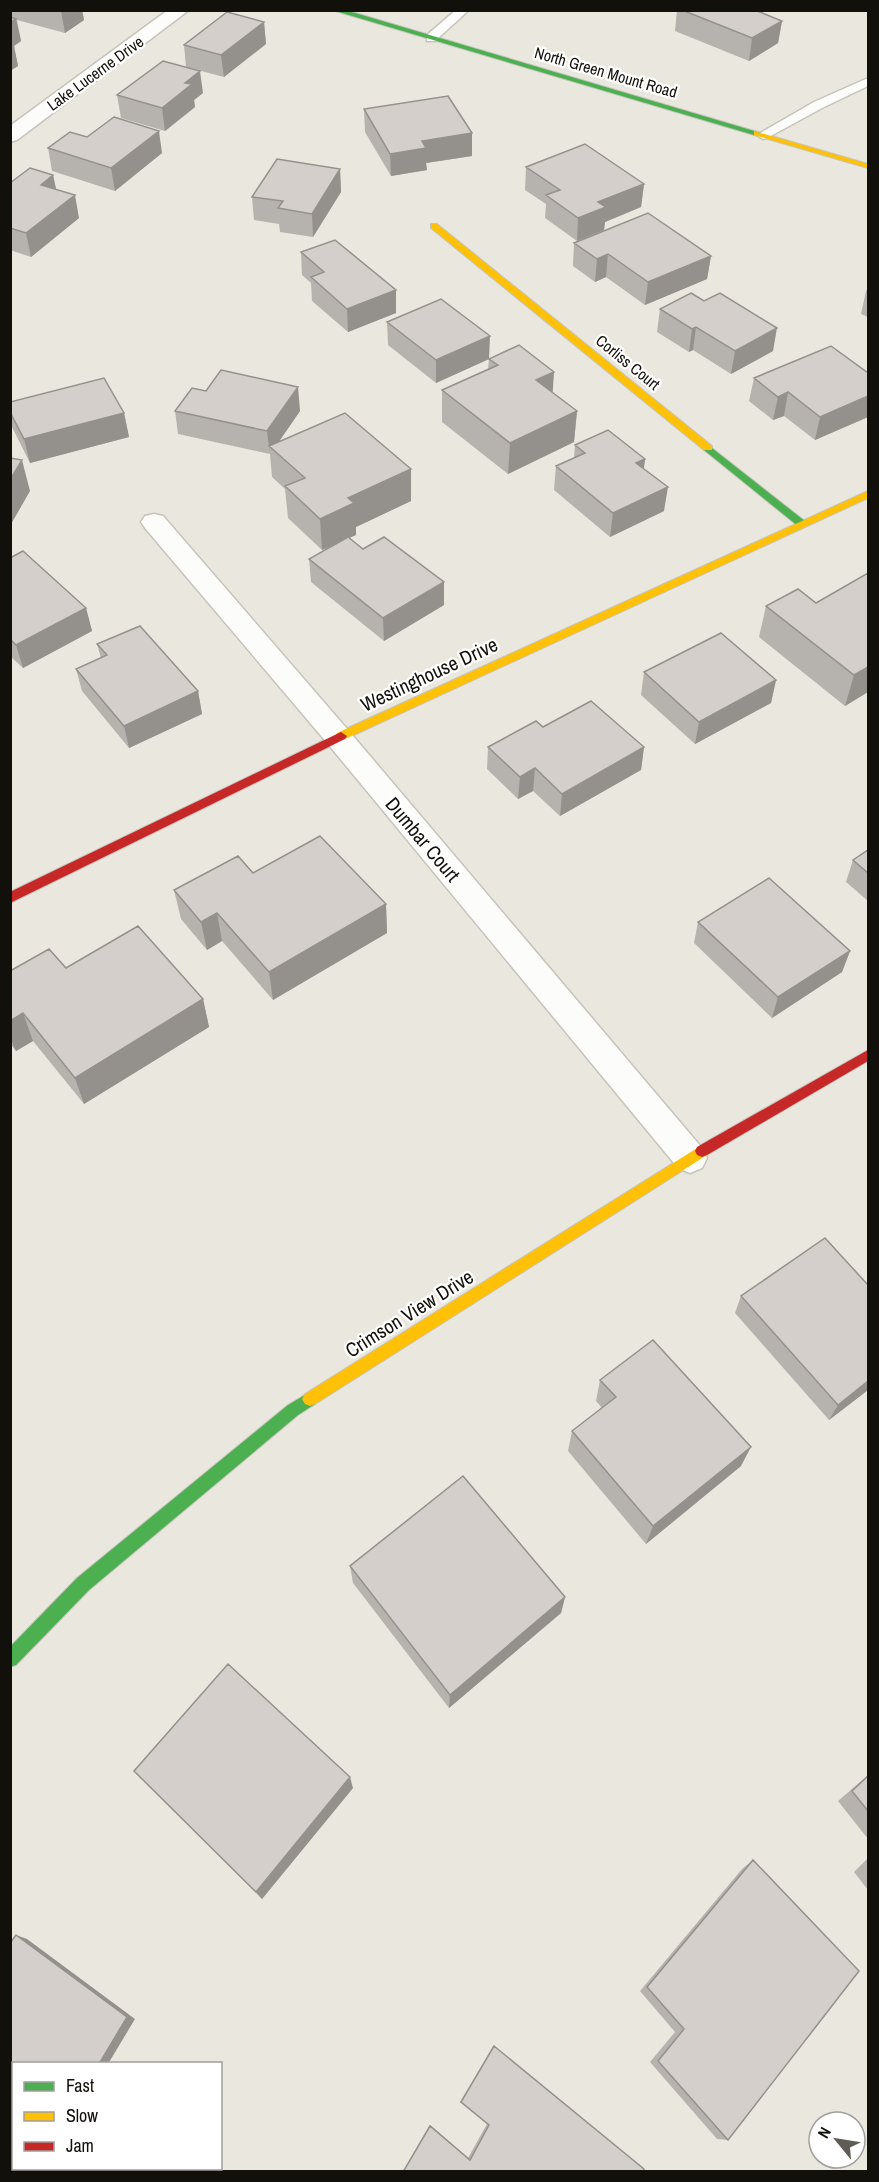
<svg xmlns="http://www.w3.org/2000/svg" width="879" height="2182" font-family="'Archivo Narrow',sans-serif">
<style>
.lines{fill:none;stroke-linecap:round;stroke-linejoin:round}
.lane-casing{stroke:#c5c4bc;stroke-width:3}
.street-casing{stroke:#c5c4bc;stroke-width:3}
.fast-casing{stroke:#c5c4bc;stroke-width:2}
.slow-casing{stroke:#c5c4bc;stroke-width:2}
.jam-casing{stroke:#c5c4bc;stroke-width:2}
.lane{fill:#fcfcfa;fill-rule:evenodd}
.street{fill:#fcfcfa;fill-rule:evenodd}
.fast{fill:#4caf50;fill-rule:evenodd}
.slow{fill:#ffc107;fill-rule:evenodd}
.jam{fill:#c62828;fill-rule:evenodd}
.wall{fill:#b6b2ae}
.shaded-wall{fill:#94918d}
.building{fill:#d4cfca;stroke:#94918d;stroke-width:1.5}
.labels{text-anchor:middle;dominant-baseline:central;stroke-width:4.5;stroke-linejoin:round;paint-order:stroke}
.far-street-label{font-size:16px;fill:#12100a;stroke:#fff}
.street-label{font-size:20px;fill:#12100a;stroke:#fff}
</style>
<rect width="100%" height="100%" fill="#eae8de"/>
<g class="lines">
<defs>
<path id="lane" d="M456 10H469L435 41H427V35Z
M868 78V86L822 108 767 138 763 139 757 135 814 102Z"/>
<path id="street" d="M168 10H189L17 140 10 142V126Z
M154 514 163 516 348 730 702 1148 707 1158 702 1168 690 1173 678 1168 328 744 145 528 141 522 145 516Z"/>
<path id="fast" d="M332 10H345L761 133 754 135Z
M708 445 806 522V526H798L704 450 703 448Z
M310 1392 315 1394 318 1399 315 1404 298 1415 89 1590 16 1665 10 1667V1647L77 1578 288 1405Z"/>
<path id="slow" d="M754 131 868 164V168L754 135Z
M431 224H437L712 446V450H704L431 228Z
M868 491V498L345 739 341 740 335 736 337 733Z
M702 1145 707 1147 709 1151 707 1155 315 1404 310 1406 305 1404 302 1399 305 1394Z"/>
<path id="jam" d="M341 732 347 736 345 739 10 903V892Z
M868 1050V1061L707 1155 702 1157 697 1155 695 1151 697 1147Z"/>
</defs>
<use href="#lane" class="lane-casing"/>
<use href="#street" class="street-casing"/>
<use href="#fast" class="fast-casing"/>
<use href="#slow" class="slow-casing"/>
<use href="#jam" class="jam-casing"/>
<use href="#lane" class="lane"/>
<use href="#street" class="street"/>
<use href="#fast" class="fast"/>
<use href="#slow" class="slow"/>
<use href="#jam" class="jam"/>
</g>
<path class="wall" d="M10 10H82L84 20 65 33 17 20 21 41 14 46 18 66 10 71Z
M677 10H755L782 21 778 43 749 61 675 31Z
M264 22 266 44 224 77 186 67 184 45Z
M203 93 194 100 195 107 165 131 121 118 117 95Z
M364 109 472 133V156L426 163 427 170 391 176 365 132Z
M87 137 162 153 115 191 52 171 48 148Z
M526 167 644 184 641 207 605 222 604 230 577 241 545 218 546 204 525 190Z
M340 169 341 192 313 237 280 232 279 224 254 220 252 197Z
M53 175 56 189 79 218 31 257 10 250V183Z
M574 243 711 256 707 279 645 305 606 277 595 282 573 266Z
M301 252 396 290V313L348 332 312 301 311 283 302 275Z
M868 288V317L861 314 866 291Z
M704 301 773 351 731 374 693 350 689 352 657 332 660 309Z
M387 322 489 359 553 393 577 411 574 442 508 474 442 422V390L488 369 489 359 436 383 388 345Z
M868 373V417L815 440 784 416 773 420 749 401 754 378Z
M10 402 124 413 129 437 30 463 12 427 10 422Z
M175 411H300L279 441 411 501 356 527V535L349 538 363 549 444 605 384 641 311 582 309 559 329 548 322 550 288 518 285 489 272 477 270 454 178 434Z
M575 445 645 459 644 468 664 511 610 537 554 490 556 466 574 458Z
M10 558 86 608 92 631 23 668 10 656Z
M816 603 868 692 845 706 759 637 766 606Z
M97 644 198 691 202 714 129 748 82 691 76 669 101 658Z
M644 672 776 680 771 703 695 744 641 695Z
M488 747H644L641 770 560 816 533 791 518 799 487 769Z
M868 850V901L846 882 853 860Z
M253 873 386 904 387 933 273 1000 222 941 207 950 181 919 174 890Z
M698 922 850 951 842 972 772 1018 694 943Z
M66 968 203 999 209 1027 84 1104 33 1041 16 1051 10 1044V971Z
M741 1296 868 1390 829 1420 735 1313Z
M600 1380 741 1466 646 1544 568 1451 572 1431 602 1408 596 1401Z
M350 1566 565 1597 561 1613 449 1708 353 1583Z
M134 1771 353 1788 262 1899Z
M868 1775V1839L838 1801Z
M868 1858V1890L854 1872Z
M753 1860 728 2140 717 2139 650 2062 675 2032 640 1991 742 1869Z
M494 2046 644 2169 403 2172 430 2125 468 2158 487 2124 460 2102Z"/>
<path class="shaded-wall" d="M59 10H82L84 20 65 33 61 11Z
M16 19 21 41 14 46 18 66 10 71V22Z
M782 21 778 43 749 61 752 38Z
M264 22 266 44 224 77 221 55Z
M200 71 203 93 194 100 195 107 165 131 162 108 185 83Z
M159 131 162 153 115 191 111 168Z
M472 133V156L426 163 427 170 391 176 390 154 422 141Z
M340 169 341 192 313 237 312 214Z
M53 175 58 198 41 185Z
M644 184 641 207 605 222 604 230 577 241 578 218 598 202Z
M75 195 79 218 31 257 26 233Z
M608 254 606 277 595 282 597 259Z
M711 256 707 279 645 305 648 282Z
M396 290V313L348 332 347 309Z
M696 327 693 350 689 352 692 329Z
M777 328 773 351 731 374 735 351Z
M490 336 489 359 436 383V360Z
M554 372 552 403 536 380Z
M298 387 300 411 274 449 269 446 270 455 267 431Z
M788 392 784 416 773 420 778 397Z
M868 396V417L815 440 820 417Z
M577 411 574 442 508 474 510 443Z
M124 413 129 437 30 463 24 439Z
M645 459 642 482 636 463Z
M22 460 30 491 10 526V480Z
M411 469V501L356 527V535L322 550 320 519 348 498Z
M668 487 664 511 610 537 613 513Z
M444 582V605L384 641 383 618Z
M86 608 92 631 23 668 16 645Z
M868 667V692L845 706 854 675Z
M776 680 771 703 695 744 699 722Z
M198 691 202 714 129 748 124 726Z
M644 747 641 770 560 816 562 794Z
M535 768 533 791 518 799 520 777Z
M386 904 387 933 273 1000 269 972Z
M217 913 222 941 207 950 201 922Z
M850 951 842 972 772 1018 778 997Z
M203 999 209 1027 84 1104 75 1078Z
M23 1013 33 1041 16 1051 10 1037V1021Z
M868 1381V1390L829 1420 838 1405Z
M751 1447 741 1466 646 1544 653 1526Z
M565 1597 561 1613 449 1708 450 1695Z
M350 1777 353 1788 262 1899 256 1892Z
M16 1935 27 1939 135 2019 108 2064H99Z
M430 2125 468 2158 470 2160 430 2126Z"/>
<path class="building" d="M682 10H755L782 21 752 38Z
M227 12 264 22 221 55 184 45Z
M10 17 16 19 10 22Z
M163 61 200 71 185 83 192 84 162 108 117 95Z
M448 96 472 133 422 141 426 148 390 154 364 109Z
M114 117 159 131 111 168 48 148 70 132 87 137Z
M585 144 644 184 598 202 606 207 578 218 546 195 560 190 526 167Z
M277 159 340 169 312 214 278 208 283 201 252 197Z
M30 168 53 175 41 185 75 195 26 233 10 228V183Z
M648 213 711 256 648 282 608 254 597 259 574 243Z
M335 240 396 290 347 309 311 277 324 272 301 252Z
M691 293 704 301 720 293 777 328 735 351 696 327 692 329 660 309Z
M441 299 490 336 436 360 387 322Z
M519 345 554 372 536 380 577 411 510 443 442 390 498 365 489 359Z
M831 346 868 373V396L820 417 788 392 778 397 754 378Z
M221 370 298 387 267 431 175 411 192 388 206 391Z
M104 378 124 413 24 439 10 412V402Z
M345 413 411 469 348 498 354 503 320 519 285 486 305 478 269 446Z
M608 430 645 459 636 463 668 487 613 513 556 466 585 453 575 445Z
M10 458 22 460 10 480Z
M348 537 363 549 384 537 444 582 383 618 309 559Z
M23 551 86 608 16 645 10 639V558Z
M868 573V667L854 675 766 606 798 589 816 603Z
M140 626 198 691 124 726 76 669 107 655 97 644Z
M721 633 776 680 699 722 644 672Z
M591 701 644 747 562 794 535 768 520 777 488 747 536 721 543 727Z
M320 836 386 904 269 972 217 913 201 922 174 890 238 856 253 873Z
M868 850V873L853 860Z
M769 878 850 951 778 997 698 922Z
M138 926 203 999 75 1078 23 1013 10 1021V971L49 949 66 968Z
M825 1238 868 1285V1381L838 1405 741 1296Z
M653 1340 751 1447 653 1526 572 1431 616 1397 600 1380Z
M463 1476 565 1597 450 1695 350 1566Z
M228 1664 350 1777 256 1892 134 1771Z
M868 1776V1811L852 1791Z
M753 1860 859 1971 728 2140 658 2061 684 2029 647 1987Z
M16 1935 127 2017 99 2064H14V2135L10 2133V1943Z
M494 2046 644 2169 643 2172H403L430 2126 470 2160 489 2125 461 2102Z"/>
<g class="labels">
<g class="far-street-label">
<text transform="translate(606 72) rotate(16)">North Green Mount Road</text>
<text transform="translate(95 73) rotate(-36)">Lake Lucerne Drive</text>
<text transform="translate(628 362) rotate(39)">Corliss Court</text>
</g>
<g class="street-label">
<text transform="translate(429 674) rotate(-25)">Westinghouse Drive</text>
<text transform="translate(423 839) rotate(50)">Dumbar Court</text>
<text transform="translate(409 1313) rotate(-32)">Crimson View Drive</text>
</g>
</g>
<rect width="879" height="2182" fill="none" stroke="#12100a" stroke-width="24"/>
<rect x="12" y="2062" width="210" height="108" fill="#ffffff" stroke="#a09f9d" stroke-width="1.5"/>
<rect x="24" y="2082" width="30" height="9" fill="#4caf50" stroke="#a09f9d" stroke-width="1.5"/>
<text x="66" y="2092" font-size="18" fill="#12100a">Fast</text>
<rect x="24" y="2112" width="30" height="9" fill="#ffc107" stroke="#a09f9d" stroke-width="1.5"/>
<text x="66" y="2122" font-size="18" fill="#12100a">Slow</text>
<rect x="24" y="2142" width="30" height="9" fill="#c62828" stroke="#a09f9d" stroke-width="1.5"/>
<text x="66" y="2152" font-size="18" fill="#12100a">Jam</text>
<g transform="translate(837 2140) rotate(300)"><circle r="28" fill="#ffffff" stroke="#a09f9d" stroke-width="1.5"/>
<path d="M0-4.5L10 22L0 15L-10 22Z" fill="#5e5c54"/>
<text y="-9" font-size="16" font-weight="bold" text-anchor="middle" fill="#12100a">N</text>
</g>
</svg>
